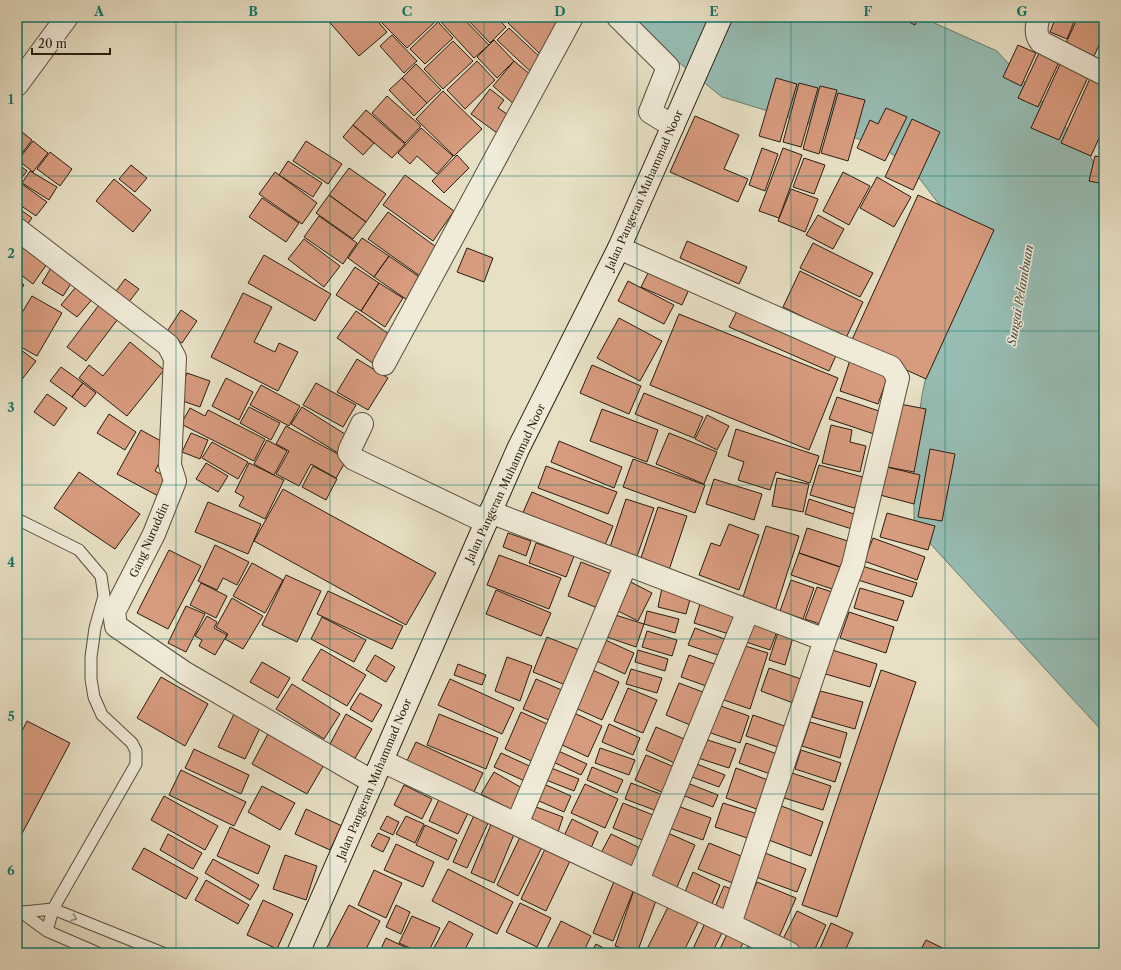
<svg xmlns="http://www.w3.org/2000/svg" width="1121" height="970" font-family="'Libre Caslon Text',serif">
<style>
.water{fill:#97bdb3;stroke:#6b7d71}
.building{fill:#d79b7e;stroke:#291d0f}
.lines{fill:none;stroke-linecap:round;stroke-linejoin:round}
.service-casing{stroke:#594e3c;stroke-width:13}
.minor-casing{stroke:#594e3c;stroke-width:24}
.secondary-casing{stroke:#291d0f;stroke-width:24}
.service{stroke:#f0ebd9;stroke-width:11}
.minor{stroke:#f0ebd9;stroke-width:22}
.secondary{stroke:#f0ebd9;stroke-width:22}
.oneway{stroke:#968e7e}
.grid{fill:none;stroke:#0f766e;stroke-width:1;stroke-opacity:0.55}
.labels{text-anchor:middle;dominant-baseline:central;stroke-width:3;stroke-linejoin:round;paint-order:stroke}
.street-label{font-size:11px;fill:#291d0f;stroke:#f0ebd9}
.water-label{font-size:12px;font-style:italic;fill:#4a4d40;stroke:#f0ebd9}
.neatline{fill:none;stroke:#0f766e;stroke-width:1.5}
.grid-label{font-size:13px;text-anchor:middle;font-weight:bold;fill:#0f766e}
</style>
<rect width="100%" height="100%" fill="#e8e0c5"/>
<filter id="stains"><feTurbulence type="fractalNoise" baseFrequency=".005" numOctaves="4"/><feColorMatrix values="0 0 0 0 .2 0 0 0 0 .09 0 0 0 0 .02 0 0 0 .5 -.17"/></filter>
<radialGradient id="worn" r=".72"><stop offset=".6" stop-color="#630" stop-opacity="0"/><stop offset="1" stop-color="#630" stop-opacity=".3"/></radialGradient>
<path class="water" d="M633 17H921L997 51 1089 153 1104 186V733L914 526V456L922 395 958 229 913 170 884 148 847 135 722 97 677 61Z"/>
<path class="building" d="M325 17H374L387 32 359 56Z
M386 17H436L438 19 407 48 381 22Z
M447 17H462L489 45 474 58 441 22Z
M465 17H496L506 27 490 43Z
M499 17H510L504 23Z
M514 17H561L568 23 539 53 508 23Z
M899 17H919L915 25Z
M1056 17H1076L1067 39 1050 32Z
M1078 17H1095L1104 21V34L1094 56 1066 43Z
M438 22 453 38 425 64 410 49Z
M509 28 544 61 532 73 497 40Z
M392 35 417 61 404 73 380 46Z
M494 40 514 61 497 78 477 57Z
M453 41 473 61 443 89 424 69Z
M1018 45 1036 53 1021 86 1003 77Z
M1039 53 1059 62 1038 107 1018 98Z
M477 61 495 80 465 109 447 90Z
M514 61 537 80 515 105 493 86Z
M1061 62 1089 75 1059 140 1031 128Z
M416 64 441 90 427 103 402 78Z
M1092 74 1104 80V127L1091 156 1061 143Z
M402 78 427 103 414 116 389 90Z
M776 78 797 84 780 142 759 136Z
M799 83 818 88 801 147 783 142Z
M820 86 837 90 819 154 803 149Z
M490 89 504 100 498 108 510 116 497 133 471 114Z
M443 91 482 129 454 156 416 119Z
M838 93 865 100 848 161 821 153Z
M387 96 421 126 405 143 372 113Z
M886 108 907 117 885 161 857 148 870 120 878 124Z
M366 110 405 144 392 158 353 125Z
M695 116 739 135 724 169 748 179 738 202 670 172Z
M912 119 940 132 913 190 885 177Z
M353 125 374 143 363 155 343 137Z
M17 128 32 140 20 156 17 154Z
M421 128 453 156 437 174 417 156 410 164 398 153Z
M33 141 48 153 33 172 18 160Z
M306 141 342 164 328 184 293 161Z
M762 148 778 154 765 191 749 185Z
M783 148 802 155 779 218 759 211Z
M50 152 72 169 60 186 37 169Z
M457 155 469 168 444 193 432 181Z
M1095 156 1104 158V184L1089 181Z
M804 158 825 165 814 194 793 187Z
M288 161 322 183 313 197 279 175Z
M17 163 27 171 17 184Z
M131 165 147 178 135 192 119 179Z
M349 168 386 194 366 222 329 195Z
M30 171 57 187 49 200 22 183Z
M275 172 317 203 302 224 259 194Z
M843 172 870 186 849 225 823 211Z
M405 175 454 211 433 241 383 205Z
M877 177 911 197 894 227 860 208Z
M114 179 151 210 133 232 96 201Z
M22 184 47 202 36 216 17 203V190Z
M791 189 818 199 805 232 778 221Z
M329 195 366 222 353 239 316 213Z
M918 195 994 230 926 379 850 344Z
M262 198 299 223 286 242 249 217Z
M17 207 32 218 23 231 17 226Z
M388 212 439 249 420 276 368 239Z
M818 215 844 229 833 249 806 235Z
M319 216 357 243 343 264 304 237Z
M362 238 389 256 374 277 348 258Z
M304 239 340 266 324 287 288 259Z
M27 241 51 258 33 284 17 272V255Z
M687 241 747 267 739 284 680 258Z
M813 243 873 273 860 297 800 268Z
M467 248 493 258 484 282 457 272Z
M264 255 331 294 315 321 248 283Z
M389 256 428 283 413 304 374 277Z
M52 266 74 279 63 296 42 283Z
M355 267 379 283 361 311 336 295Z
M651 267 691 285 682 305 641 287Z
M800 271 863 302 846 338 783 307Z
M125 279 139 289 124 308 111 298Z
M17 280 24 285 17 295Z
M628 281 674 305 664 324 618 301Z
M80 282 96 295 77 317 61 305Z
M379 283 403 298 385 327 361 311Z
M243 293 272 307 254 342 275 352 279 343 298 352 278 391 211 357Z
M32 296 62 313 37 356 17 345V321Z
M102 301 121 315 86 361 67 347Z
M740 305 839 349 829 371 729 327Z
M181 310 197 321 182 343 166 333Z
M356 311 393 337 374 364 337 338Z
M679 314 838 378 809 450 650 385Z
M619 318 662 341 640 381 597 358Z
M130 342 164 370 127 416 79 378 89 365 103 376Z
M17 347 36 361 17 386Z
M357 359 388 378 368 410 337 392Z
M850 360 889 373 878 404 840 391Z
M592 365 641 386 629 414 580 393Z
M61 367 83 383 72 397 50 381Z
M187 373 210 381 200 407 177 399Z
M226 378 253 392 239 420 212 406Z
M83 383 96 393 85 407 72 397Z
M316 383 356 405 343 427 303 405Z
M261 385 300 406 289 426 250 405Z
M644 393 703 417 694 438 635 414Z
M47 394 67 408 54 426 34 412Z
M837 397 885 413 877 435 829 419Z
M900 404 926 409 914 472 887 467Z
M249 407 280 423 271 440 240 423Z
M302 407 348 436 338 453 291 424Z
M190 408 205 416 208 410 265 439 254 461 181 424Z
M602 409 658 430 647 462 590 441Z
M109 414 136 432 125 450 97 433Z
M707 415 729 426 717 450 695 439Z
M831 425 852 430 850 442 866 446 860 472 822 463Z
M286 426 347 459 336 478 311 464 299 486 276 474 289 451 276 444Z
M736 429 819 456 810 483 776 472 770 490 738 480 744 462 728 456Z
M141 430 168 445 155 471 172 480 162 498 117 474Z
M191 433 208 440 200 459 182 452Z
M669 433 717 452 704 484 656 464Z
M267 440 287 451 274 475 254 464Z
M559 441 622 467 614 488 551 462Z
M212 442 248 462 238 479 202 458Z
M930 449 955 454 942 521 918 517Z
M633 459 705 485 695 513 623 487Z
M206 463 228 476 218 492 196 479Z
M249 463 284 480 265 519 239 506 244 497 235 492Z
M819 465 870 479 861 510 810 495Z
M313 466 337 479 326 500 302 487Z
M546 466 617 492 608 514 538 488Z
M887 467 920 475 914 504 880 495Z
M79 472 140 514 115 549 54 508Z
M777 478 809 484 803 512 772 506Z
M714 479 762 494 754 520 706 504Z
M283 489 436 573 406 625 254 541Z
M532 492 613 526 602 552 521 517Z
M626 499 654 508 635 562 608 553Z
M809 499 860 516 855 530 805 514Z
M208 502 261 524 248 554 195 532Z
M658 507 687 516 668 573 639 564Z
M887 513 935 526 928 550 880 537Z
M729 524 759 535 739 590 699 575 711 543 720 546Z
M766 526 799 536 775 611 742 600Z
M807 528 854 543 846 569 799 553Z
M508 533 531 541 526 556 503 547Z
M873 538 925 557 917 580 864 561Z
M536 543 574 556 566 577 529 563Z
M215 545 249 562 237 585 223 578 217 590 198 581Z
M169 550 201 566 168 629 137 613Z
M799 553 846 569 838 591 791 575Z
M499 555 561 578 549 609 487 585Z
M581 562 614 575 600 609 568 596Z
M252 563 283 580 265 613 233 596Z
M862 566 917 583 912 597 858 580Z
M286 575 321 591 297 642 262 625Z
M625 579 652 593 638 621 610 607Z
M791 580 814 588 803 619 780 611Z
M201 583 227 596 216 618 190 605Z
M817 587 841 595 829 627 805 619Z
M662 588 691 596 686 614 658 607Z
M860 588 904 601 897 621 854 608Z
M496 590 551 613 541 636 486 614Z
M328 591 403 626 392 649 317 614Z
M232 598 263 616 243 649 225 639 228 634 216 627Z
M701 601 736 612 729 634 694 623Z
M186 606 205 614 186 652 168 643Z
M647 611 679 619 675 633 644 624Z
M849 612 894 627 886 653 840 638Z
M609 613 644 624 636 647 601 635Z
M749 615 779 626 770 650 740 640Z
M207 616 217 622 214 628 227 635 215 655 199 646 202 640 195 636Z
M322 617 366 640 354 662 311 639Z
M695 628 727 640 721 656 688 645Z
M779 629 794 634 785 665 769 660Z
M647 631 677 640 672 656 642 647Z
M547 637 587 653 573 688 533 672Z
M601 638 634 653 625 674 592 659Z
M736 643 768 653 750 709 718 698Z
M321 649 366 675 347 706 302 680Z
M829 649 877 664 870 687 822 673Z
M638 650 668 659 665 671 635 662Z
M375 655 395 667 386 682 366 670Z
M689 655 717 665 709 687 681 677Z
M507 657 532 666 520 701 495 691Z
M262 662 290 678 278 698 250 682Z
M458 664 486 675 482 685 454 675Z
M588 668 619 682 602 720 571 706Z
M769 668 804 680 796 704 761 691Z
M631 669 662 678 657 693 626 684Z
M881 670 916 682 837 917 802 905Z
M161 677 208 704 185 746 137 718Z
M450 679 514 708 502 734 438 705Z
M536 679 571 694 558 724 523 709Z
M679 683 708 694 695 727 666 715Z
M292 684 340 714 324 739 276 709Z
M628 688 657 700 643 733 614 721Z
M820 691 863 702 855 729 812 717Z
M360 693 382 705 372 722 350 709Z
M715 704 749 716 740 743 705 731Z
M521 712 556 728 540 765 505 749Z
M572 712 602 726 588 757 558 743Z
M234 714 261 726 245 759 218 747Z
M346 714 372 729 354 760 329 746Z
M439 714 498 738 486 769 427 745Z
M753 715 790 728 783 749 746 736Z
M27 721 70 743 17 843V741Z
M810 722 847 733 840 758 802 746Z
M609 724 640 738 633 755 602 742Z
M656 727 689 741 679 765 646 750Z
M269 732 325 763 307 794 252 764Z
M698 737 736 749 729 768 692 756Z
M416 742 483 773 471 798 404 767Z
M746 743 783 756 776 776 739 763Z
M600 748 635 760 629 775 595 763Z
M194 749 249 775 241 794 185 768Z
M554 749 587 764 581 775 549 760Z
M801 750 841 763 835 782 795 769Z
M501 753 536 769 529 783 494 767Z
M646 755 679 769 668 795 635 780Z
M689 761 725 775 719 787 684 774Z
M546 766 579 779 574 791 541 778Z
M592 767 623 780 617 793 587 780Z
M736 768 773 782 762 811 726 798Z
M181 770 246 802 234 826 169 795Z
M494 772 529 792 517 813 481 794Z
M792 773 831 786 823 810 784 798Z
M537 781 571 796 564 812 530 797Z
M682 781 718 795 713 807 677 793Z
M631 783 663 795 657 811 625 799Z
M585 784 618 799 605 828 571 813Z
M404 785 432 799 422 819 394 805Z
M262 786 295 803 280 830 248 812Z
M164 796 218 826 205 850 151 820Z
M440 797 469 811 458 834 429 821Z
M623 803 658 817 647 842 613 828Z
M723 803 761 815 753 840 715 827Z
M528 804 563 817 558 832 523 817Z
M672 804 711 818 703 840 664 826Z
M779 805 823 822 811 856 766 839Z
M306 809 342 826 330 850 295 834Z
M475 813 490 819 467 868 453 862Z
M387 816 399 822 393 835 380 829Z
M406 816 424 824 415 843 396 834Z
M572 819 598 832 591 848 564 836Z
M492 822 515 832 494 883 471 873Z
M425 825 457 840 448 860 416 845Z
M230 827 270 846 258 874 217 856Z
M661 830 695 845 677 887 642 872Z
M378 833 390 838 383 852 371 846Z
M522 833 544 843 518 896 497 885Z
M168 834 202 853 193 869 160 850Z
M611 834 642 849 633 868 601 853Z
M709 843 746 858 735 884 698 869Z
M396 844 434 862 423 887 384 870Z
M546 847 571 859 546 911 521 899Z
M144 848 198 878 186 899 132 869Z
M765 853 806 869 797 892 756 877Z
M285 855 317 866 306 900 273 889Z
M213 859 259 885 250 900 205 873Z
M448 869 513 902 497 934 432 901Z
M374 870 402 883 386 918 358 905Z
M693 872 720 885 712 904 685 892Z
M615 879 635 887 613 941 593 933Z
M206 880 249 905 238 924 195 900Z
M757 882 796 898 779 937 740 921Z
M724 886 736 891 727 912 715 907Z
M635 887 658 895 637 953 615 946Z
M263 900 293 914 277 949 247 935Z
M520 903 551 918 537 947 506 932Z
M670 903 700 918 683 953H645Z
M349 905 380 921 364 953H324Z
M396 905 410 912 401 934 386 927Z
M797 911 826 925 813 953H805L782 941Z
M412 916 440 928 428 953H421L399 943Z
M707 919 725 927 712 953H691Z
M449 921 473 934 463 953H431Z
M561 921 591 936 583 953H545Z
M831 923 853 933 844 953H818Z
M729 930 746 937 738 953H718Z
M386 938 409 949 407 953H379Z
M926 940 949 951 948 953H919Z
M750 942 766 953H745Z
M596 944 613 953H591Z"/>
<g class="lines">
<defs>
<path id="service" d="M17 519 79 550 101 576 104 596 95 628 91 657V679L94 697 102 715 132 743 136 751V764L53 909 47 931
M20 911 47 931 98 953
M23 912 53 909 163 953"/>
<path id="minor" d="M618 17 668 67 650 112 673 126
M1039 17C1036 25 1035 35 1041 42L1104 74
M17 85 67 17
M17 229 168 345 175 358 170 465 175 481 154 534 114 612 116 626 185 673 373 782
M384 364 572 17
M362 424 350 449 349 453 354 459 486 522
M490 512 825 640
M382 761 729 924 732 918 825 640 853 565 898 378 891 367 838 345 619 248
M517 824 626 564
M638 880 748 611
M729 924 789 953"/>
<path id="secondary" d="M298 953 518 449 619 248 721 17"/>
</defs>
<use href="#service" class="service-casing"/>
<use href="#minor" class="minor-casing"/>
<use href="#secondary" class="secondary-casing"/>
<use href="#service" class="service"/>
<use href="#minor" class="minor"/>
<use href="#secondary" class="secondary"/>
</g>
<defs><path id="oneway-chevron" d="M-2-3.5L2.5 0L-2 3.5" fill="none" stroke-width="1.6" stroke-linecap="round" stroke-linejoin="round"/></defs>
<use class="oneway" href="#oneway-chevron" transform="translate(74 918) rotate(22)"/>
<path class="grid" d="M176 17V953M330 17V953M484 17V953M637 17V953M791 17V953M945 17V953M17 176H1104M17 331H1104M17 485H1104M17 639H1104M17 794H1104"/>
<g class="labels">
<g class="street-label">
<text transform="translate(644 190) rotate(-66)">Jalan Pangeran Muhammad Noor</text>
<text transform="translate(505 483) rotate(-65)">Jalan Pangeran Muhammad Noor</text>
<text transform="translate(149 540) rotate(-66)">Gang Nuruddin</text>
<text transform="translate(374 779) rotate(-67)">Jalan Pangeran Muhammad Noor</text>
</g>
<g class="water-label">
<text transform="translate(1020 295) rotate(-80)">Sungai Pelambuan</text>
</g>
</g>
<rect width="1121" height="970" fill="none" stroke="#e8e0c5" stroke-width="44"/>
<path d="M32 48v6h78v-6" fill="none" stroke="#291d0f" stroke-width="2"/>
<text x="38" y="48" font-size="12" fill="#291d0f" stroke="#f0ebd9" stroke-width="3" paint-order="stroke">20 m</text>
<rect x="22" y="22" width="1077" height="926" class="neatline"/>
<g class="grid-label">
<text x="99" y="16">A</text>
<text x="253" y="16">B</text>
<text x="407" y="16">C</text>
<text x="560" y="16">D</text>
<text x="714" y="16">E</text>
<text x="868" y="16">F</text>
<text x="1022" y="16">G</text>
<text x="11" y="104">1</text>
<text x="11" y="258">2</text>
<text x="11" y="412">3</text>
<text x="11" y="567">4</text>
<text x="11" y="721">5</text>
<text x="11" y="875">6</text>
</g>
<rect width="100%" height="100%" filter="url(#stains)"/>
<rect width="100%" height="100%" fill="url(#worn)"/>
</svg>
